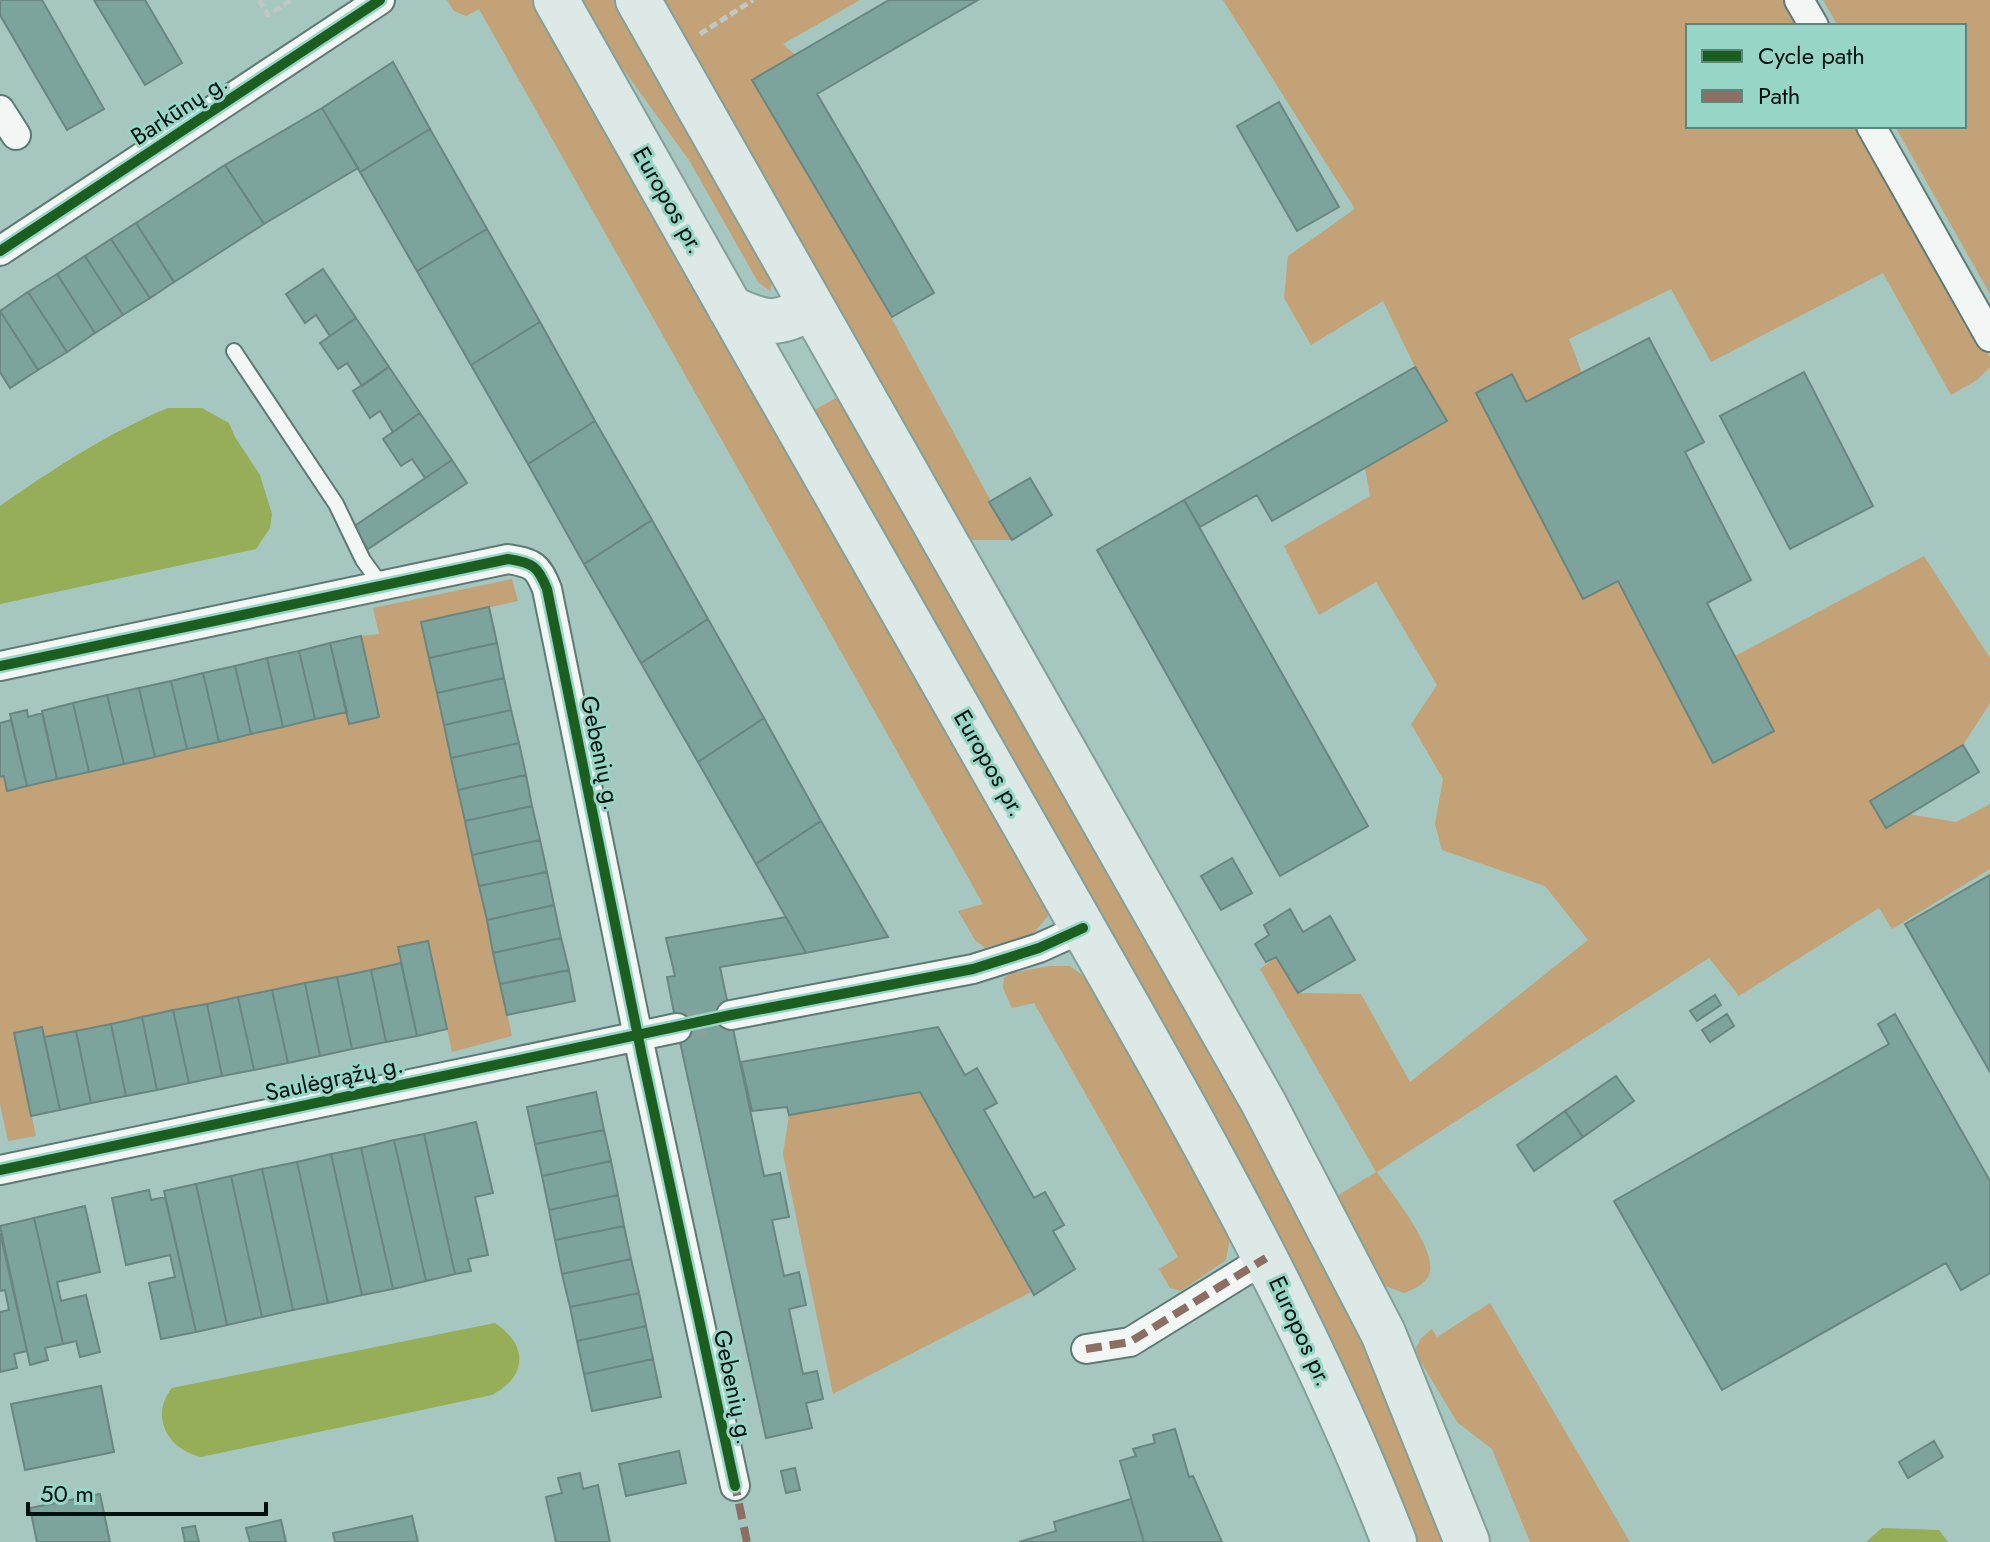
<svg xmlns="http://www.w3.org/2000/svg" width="1990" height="1542" font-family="Jost,sans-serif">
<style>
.green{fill:#c2a276}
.water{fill:#96ae57}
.building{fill:#7ca39c;stroke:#6a8680;stroke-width:2}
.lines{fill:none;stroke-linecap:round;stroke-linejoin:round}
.street-tunnel{stroke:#84a39b;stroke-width:28;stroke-dasharray:28 14;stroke-linecap:butt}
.lane-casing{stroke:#5e7a74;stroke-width:18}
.street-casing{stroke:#5e7a74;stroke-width:32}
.primary-casing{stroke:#829f98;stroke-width:48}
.path{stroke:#bec8c5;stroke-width:5;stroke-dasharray:8 4;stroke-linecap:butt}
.lane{stroke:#f2f7f5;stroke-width:14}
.street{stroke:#f2f7f5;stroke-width:28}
.primary{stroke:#dde9e6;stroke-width:44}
.quiet{stroke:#8d6e63;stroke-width:8;stroke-dasharray:16 8;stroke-linecap:butt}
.cycleway-casing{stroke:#97d5c6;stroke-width:15}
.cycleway{stroke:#1b5e20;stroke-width:10}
.labels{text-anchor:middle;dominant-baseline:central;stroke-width:6;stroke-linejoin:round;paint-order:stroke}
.street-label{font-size:24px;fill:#00110d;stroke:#97d5c6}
</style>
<rect width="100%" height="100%" fill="#a5c7bf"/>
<path class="green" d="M447 0H534L1044 894 1048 916 1032 935 985 948 975 940 958 911 983 904 479 9 466 16 454 11Z
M578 0H618L773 278 770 291 758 282 689 160 593 28Z
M662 0H860L783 44 795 55 753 80 887 310 1012 540H966Z
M1223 0H1786L1801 26H1688V126H1858L1990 358V367L1977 380 1951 395 1883 273 1711 362 1671 289 1569 339 1582 373 1526 402 1512 374 1476 393 1583 598 1618 581 1774 731 1735 656 1924 556 1990 658V703L1963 745 1870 801 1908 814 1956 822 1990 804V869L1892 929 1879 908 1739 996 1709 958 1377 1172C1390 1192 1439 1250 1429 1275 1424 1285 1414 1289 1404 1293L1383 1285 1337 1196 1376 1172 1260 969 1276 957 1298 993 1361 994 1410 1082 1588 940 1545 886 1442 850 1435 824 1443 779 1411 724 1437 685 1376 582 1319 615 1284 546 1370 496 1365 468 1446 421 1415 367 1383 301 1311 345 1284 298 1288 256 1355 209Z
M1823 0H1990V294L1895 126H1964V26H1838Z
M841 395 1309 1223 1374 1356 1443 1542H1416L1342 1372 1258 1197 811 412Z
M512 579 518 601 421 623 512 1036 452 1052 428 941 398 947 401 963 44 1037 42 1027 14 1033 36 1136 8 1141 0 1104V777L4 776 8 791 347 712 350 724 379 717 361 636 379 634 373 608Z
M1049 966H1070L1095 985 1231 1233 1226 1260 1181 1291 1170 1288 1159 1269 1178 1257 1034 1003 1012 1008 1003 988 1004 978 1012 973Z
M920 1092 1031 1292 833 1394 783 1154 789 1115Z
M1490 1303 1630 1542H1530L1492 1449 1457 1422 1419 1359 1416 1348 1421 1338 1432 1329 1437 1337Z"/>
<path class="water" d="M168 408H202L229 423 235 437 260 475 272 514 270 528 256 549 0 604V506C53 469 108 433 168 408Z
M495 1323C528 1345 528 1376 492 1395L201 1457C168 1450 149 1416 172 1388Z
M1882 1528 1939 1530 1948 1542H1866Z"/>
<path class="building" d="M0 0H42L104 109 67 130 0 15Z
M94 0H145L182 63 145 85Z
M889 0H978L817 94 934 293 892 317 752 80Z
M393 62 430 129 360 172 322 108Z
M1279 102 1339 207 1297 231 1237 126Z
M322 108 358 168 264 224 225 165Z
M430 129 487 229 417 271 360 172Z
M225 165 264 224 174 282 136 223Z
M136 223 174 282 150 298 111 239Z
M487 229 540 322 471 365 417 271Z
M111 239 150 298 123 315 85 256Z
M85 256 123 315 95 333 57 274Z
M323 269 356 318 330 336 316 315 305 323 286 294Z
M57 274 95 333 67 352 28 292Z
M28 292 67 352 38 370 0 311Z
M0 311 38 370 10 388 0 372Z
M356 318 389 367 362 386 347 363 338 369 320 343Z
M540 322 595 421 528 464 471 365Z
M1649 338 1704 442 1685 452 1751 580 1707 603 1774 731 1713 763 1618 581 1583 599 1476 393 1512 374 1526 402Z
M389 367 420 413 393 432 380 411 370 418 353 391Z
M1415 367 1447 421 1272 521 1257 495 1200 527 1184 500Z
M1804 372 1873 506 1790 549 1720 416Z
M420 413 452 460 425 478 412 459 401 466 383 439Z
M595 421 652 520 584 564 528 464Z
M452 460 467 483 368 549 353 527Z
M1030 478 1052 515 1012 540 989 502Z
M1184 500 1368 826 1280 876 1097 550Z
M652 520 708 619 641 663 584 564Z
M489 607 497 643 429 658 421 622Z
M708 619 764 718 698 762 641 663Z
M361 636 379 717 349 724 330 643Z
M330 643 347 712 315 719 299 651Z
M497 643 504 678 437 693 429 658Z
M299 651 315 719 283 727 267 658Z
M267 658 283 727 251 734 235 666Z
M235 666 251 734 219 742 203 673Z
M203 673 219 742 187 749 171 681Z
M504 678 511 710 444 725 437 693Z
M171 681 187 749 155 757 139 688Z
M139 688 155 757 124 764 107 695Z
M107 695 124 764 89 772 73 703Z
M73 703 89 772 57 779 42 711Z
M27 710 28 717 42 713 57 779 27 786 10 714Z
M511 710 519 743 451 758 444 725Z
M764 718 821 821 756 864 698 762Z
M11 720 27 786 7 791 4 776 0 777V723Z
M519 743 526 775 458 790 451 758Z
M1963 745 1979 772 1886 828 1870 801Z
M526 775 532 806 465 821 458 790Z
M532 806 540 840 472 855 465 821Z
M821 821 888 937 806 953 756 864Z
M540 840 547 872 479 886 472 855Z
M1232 858 1252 893 1221 910 1201 876Z
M547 872 554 905 487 920 479 886Z
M1990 875V1072L1905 924Z
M554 905 561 938 493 953 487 920Z
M1290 909 1303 932 1330 916 1355 960 1298 993 1276 957 1266 962 1255 944 1269 935 1264 925Z
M786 917 806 953 720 967 764 1176 780 1173 789 1217 772 1220 784 1276 799 1272 806 1305 789 1309 803 1374 817 1371 823 1399 806 1403 812 1428 766 1438 677 1028 667 977 675 976 666 938Z
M561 938 569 970 500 984 493 953Z
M428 941 447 1029 417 1036 398 947Z
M401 963 417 1036 386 1042 371 970Z
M371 970 386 1042 352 1049 337 977Z
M569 970 575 1001 507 1015 500 984Z
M337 977 352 1049 320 1056 305 983Z
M305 983 320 1056 288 1063 272 990Z
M272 990 288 1063 254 1070 238 997Z
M1715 995 1721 1005 1697 1021 1690 1011Z
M238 997 254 1070 222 1076 207 1004Z
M207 1004 222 1076 189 1083 173 1010Z
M173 1010 189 1083 157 1090 142 1017Z
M1727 1014 1734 1026 1710 1042 1702 1030Z
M1895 1014 1990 1181V1273L1961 1290 1946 1263 1722 1390 1614 1201 1889 1044 1878 1024Z
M142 1017 157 1090 126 1096 111 1024Z
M111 1024 126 1096 91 1103 76 1031Z
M42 1027 60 1110 31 1116 14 1033Z
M938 1027 965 1075 977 1068 997 1103 984 1110 1034 1198 1045 1192 1064 1225 1053 1231 1075 1269 1034 1295 920 1092 789 1115 787 1107 752 1111 741 1062Z
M76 1031 91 1103 60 1110 44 1037Z
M1616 1076 1634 1101 1583 1137 1565 1111Z
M596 1092 604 1130 535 1144 527 1107Z
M1565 1111 1583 1137 1534 1171 1517 1145Z
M476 1122 493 1193 475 1197 488 1255 468 1259 471 1271 455 1274 424 1134Z
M604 1130 611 1161 542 1176 535 1144Z
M424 1134 455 1274 426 1281 394 1140Z
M394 1140 426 1281 393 1289 361 1148Z
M361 1148 393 1289 362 1295 331 1154Z
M331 1154 362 1295 328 1303 297 1162Z
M611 1161 618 1195 549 1210 542 1176Z
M297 1162 328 1303 293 1310 262 1169Z
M262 1169 293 1310 262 1317 231 1176Z
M231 1176 262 1317 227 1325 196 1184Z
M196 1184 227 1325 196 1332 164 1191Z
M149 1190 151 1200 165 1197 196 1332 161 1339 149 1283 175 1277 170 1255 126 1265 112 1198Z
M618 1195 624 1226 555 1240 549 1210Z
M85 1206 100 1272 57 1282 61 1301 86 1295 100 1352 80 1357 76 1341 63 1344 34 1218Z
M34 1218 63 1344 45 1348 48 1360 30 1365 0 1226Z
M624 1226 631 1259 562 1274 555 1240Z
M0 1233 27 1351 14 1354 17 1368 0 1372V1312L9 1310 5 1290 0 1291Z
M631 1259 639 1293 570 1307 562 1274Z
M639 1293 646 1326 577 1341 570 1307Z
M646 1326 653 1359 584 1374 577 1341Z
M653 1359 661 1397 592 1411 584 1374Z
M101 1386 114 1452 25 1470 11 1404Z
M1175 1429 1189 1477 1193 1476 1222 1542H1144L1120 1461 1136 1456 1133 1449 1155 1443 1153 1435Z
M1934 1441 1943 1457 1908 1478 1899 1462Z
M679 1451 686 1483 626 1496 619 1464Z
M795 1468 800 1490 786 1493 781 1471Z
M580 1473 583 1489 598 1485 610 1542H556L546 1497 562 1493 558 1478Z
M100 1494 110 1542H37L30 1508Z
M1131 1499 1144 1542H1019L1056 1531 1054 1522Z
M412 1516 418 1542H335L333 1533Z
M281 1520 286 1542H250L246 1528Z
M195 1526 199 1542H185L182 1528Z"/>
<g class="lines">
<path class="street-tunnel" d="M677 1028 731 1015"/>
<defs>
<path id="lane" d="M234 351 336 504 363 560 382 586"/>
<path id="street" d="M1799 0 1814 26
M0 110 16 135
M1871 126 1990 337
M0 251 380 0
M0 666 508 559C533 563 538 566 547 589L642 1056 735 1486
M731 1015 973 969 1039 948 1083 928
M0 1170 677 1028
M1086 1349 1130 1342 1266 1258"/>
<path id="primary" d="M556 0C717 287 882 573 1044 859 1170 1082 1302 1303 1394 1542
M638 0 1263 1102 1383 1333 1467 1542
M730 308C767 325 776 326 812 307"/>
</defs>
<use href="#lane" class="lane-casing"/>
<use href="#street" class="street-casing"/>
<use href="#primary" class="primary-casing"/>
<path class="path" d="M259 0 268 15 291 0
M700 34 753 0"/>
<use href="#lane" class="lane"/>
<use href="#street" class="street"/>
<use href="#primary" class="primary"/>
<path class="quiet" d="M1086 1349 1130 1342 1266 1258
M734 1480 747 1542"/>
<defs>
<path id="cycleway" d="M0 251 380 0
M0 666 508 559C533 563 538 566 547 589L642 1056 735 1486
M0 1170 731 1015 973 969 1039 948 1083 928"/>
</defs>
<use href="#cycleway" class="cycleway-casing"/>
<use href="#cycleway" class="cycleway"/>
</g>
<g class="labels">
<g class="street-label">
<text transform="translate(179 109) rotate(-33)">Barkūnų g.</text>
<text transform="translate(669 200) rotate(60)">Europos pr.</text>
<text transform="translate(601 753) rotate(78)">Gebenių g.</text>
<text transform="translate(990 763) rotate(60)">Europos pr.</text>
<text transform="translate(334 1078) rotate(-12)">Saulėgrąžų g.</text>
<text transform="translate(1301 1331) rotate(65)">Europos pr.</text>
<text transform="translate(734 1387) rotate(78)">Gebenių g.</text>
</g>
</g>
<rect x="1686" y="24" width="280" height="104" fill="#97d5c6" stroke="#5b877c" stroke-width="2"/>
<rect x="1702" y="50" width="40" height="12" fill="#1b5e20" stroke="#5b877c" stroke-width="2"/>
<text x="1758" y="64" font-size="24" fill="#00110d">Cycle path</text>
<rect x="1702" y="90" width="40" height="12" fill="#8d6e63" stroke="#5b877c" stroke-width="2"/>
<text x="1758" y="104" font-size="24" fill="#00110d">Path</text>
<path d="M28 1502v12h238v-12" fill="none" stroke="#00110d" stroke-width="4"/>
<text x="40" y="1502" font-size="24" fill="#00110d" stroke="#97d5c6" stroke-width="6" paint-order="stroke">50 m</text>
</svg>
